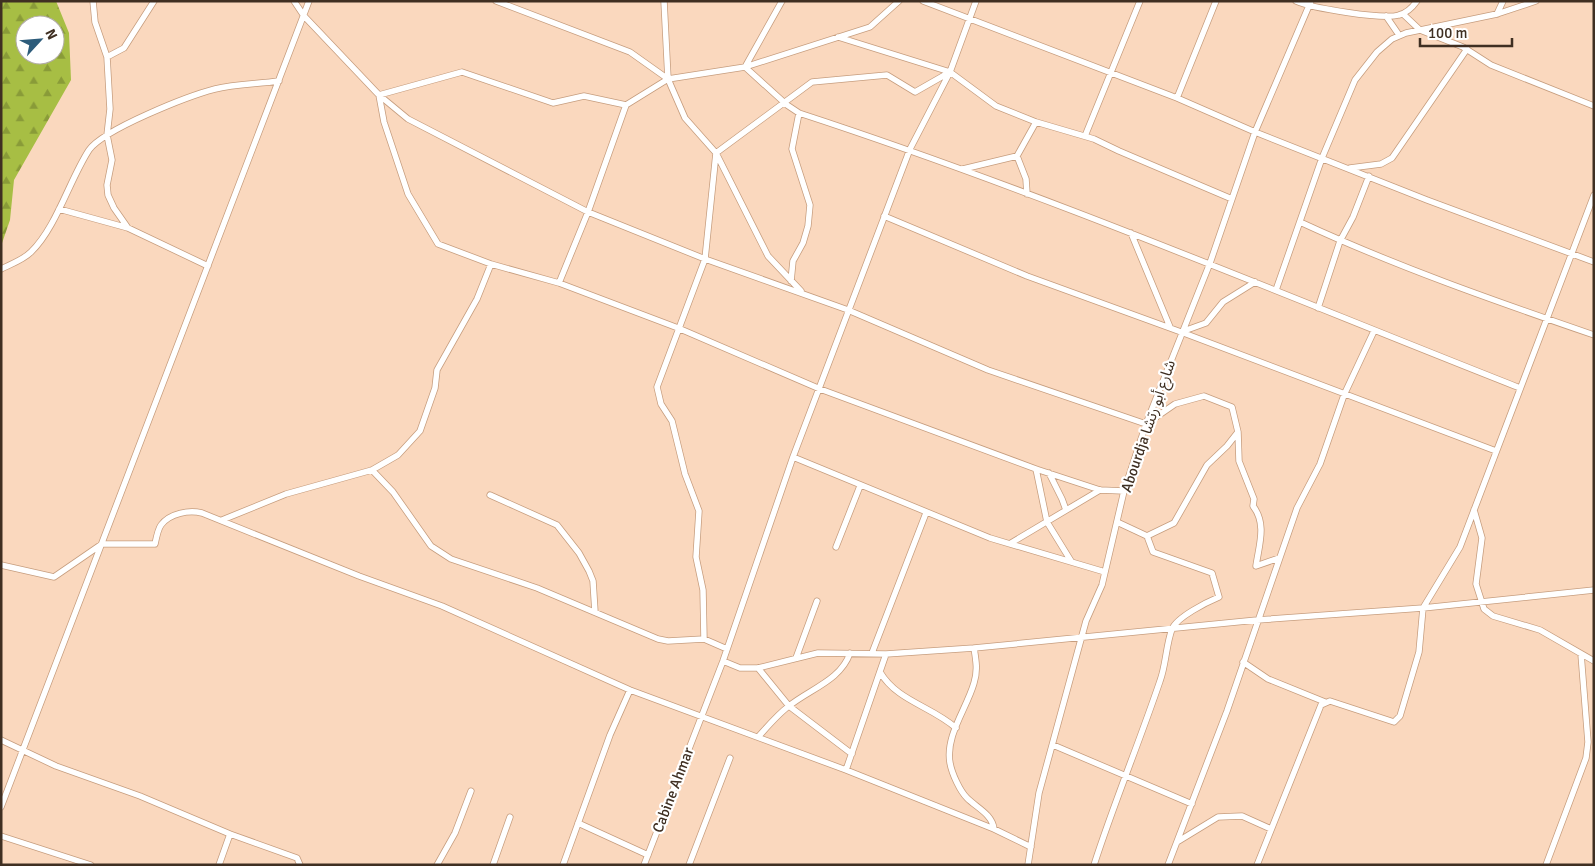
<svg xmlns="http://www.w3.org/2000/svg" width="1595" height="866" font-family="Signika,'Noto Sans Arabic',sans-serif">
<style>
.forest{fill:url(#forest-firs);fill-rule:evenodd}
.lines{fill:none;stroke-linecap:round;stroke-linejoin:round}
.minor-casing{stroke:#c69d7e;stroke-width:7}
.minor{stroke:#fff;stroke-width:5.5}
.labels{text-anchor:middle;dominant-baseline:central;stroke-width:4.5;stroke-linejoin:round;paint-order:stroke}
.street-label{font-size:15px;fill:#3f2f22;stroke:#fff}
</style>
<defs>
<pattern id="forest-firs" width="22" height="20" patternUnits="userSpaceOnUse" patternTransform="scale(1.25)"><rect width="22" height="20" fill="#a7be44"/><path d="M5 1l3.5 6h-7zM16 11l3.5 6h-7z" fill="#899b38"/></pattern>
</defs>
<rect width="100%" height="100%" fill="#fad8be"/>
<path class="forest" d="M1 1H56L69 33 71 80 14 180 10 220 1 246ZM25 25H55V55H25Z"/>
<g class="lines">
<defs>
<path id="minor" d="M93 1 95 22 107 57 110 109 107 135 112 160 107 185 108 195 114 208 128 228
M294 1 304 16 379 95 408 119 588 212 705 259 848 310 988 370 1146 424 1175 404 1204 396 1232 407 1238 432 1227 446 1207 465 1174 523 1147 536 1153 552 1212 573 1219 597C1207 602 1177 617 1172 629 1166 645 1166 665 1160 681 1139 743 1114 803 1094 865
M496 1 630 52 668 79
M664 1 668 79 685 118 716 153 768 256 801 291
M782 1 745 67 787 105 799 113C1044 193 1281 294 1520 388
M923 1 1177 98 1255 132 1427 200 1594 262
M1296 1C1312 8 1383 20 1399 15 1407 13 1412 8 1417 1
M1403 14 1420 30 1463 47 1491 65 1594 106
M1497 14 1503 1
M1386 16 1399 35
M838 37 950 72 996 106 1036 122 1094 139 1119 151 1232 199
M107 57 124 48 154 1
M379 95 384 122 408 194 438 244 491 264 559 283 678 328 820 389 1036 469 1100 490 1124 491
M379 95 462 72 553 103 584 96 626 105
M1177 98 1216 1
M1085 136 1140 1
M1017 156 1026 179 1027 194
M1350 168 1381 164 1392 158 1467 49
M963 169 1017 156 1036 122
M59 209 128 228 208 266
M884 216 1027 276 1181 332 1496 451
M1300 222C1395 266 1495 301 1594 335
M1131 233 1170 327
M1 269C11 264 23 260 31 252 56 228 70 179 89 150 104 129 188 96 215 89 235 84 258 84 279 81
M791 281 793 261 803 243 808 226 810 205 792 149 799 113
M559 283 588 212 626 105 668 79 745 67 870 27 899 1
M1276 290 1322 158 1355 80 1377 52 1392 39 1406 33 1497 14 1536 1
M1318 308 1340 241 1353 217 1369 176
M1181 332 1206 323 1223 302 1255 282
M1238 432 1239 461 1254 499 1253 506C1267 524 1259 545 1256 566L1279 558
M793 457 990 538 1105 572
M1036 469 1047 522 1071 561
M372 470 393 492 431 546 451 559 537 588 658 639 668 641 704 639 727 649
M1049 473 1062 499 1066 510
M490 495 557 525 579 553 589 571 593 581 595 612
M1474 510 1482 538 1476 584 1484 609 1493 616 1540 630 1594 661
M222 520 286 494 372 470 398 455 420 431 435 388 437 370 477 299 491 264
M1117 522 1147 536
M1011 543 1100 490
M836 547 860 486
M1 565 54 577 102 544H155C156 539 158 529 161 525 170 513 189 510 202 513L359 576 442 606 630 690 846 770 994 829 1031 847
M704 639 703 590 696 557 699 511 685 474 672 421 661 404 657 387 705 259 716 153 812 82 887 75 915 92 950 72 976 1
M974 648C976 660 978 671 974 683 967 708 945 736 950 763 952 774 960 791 967 798 977 808 992 814 994 829
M872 653 926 513
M796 658 817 601
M723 661 740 668H758L818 653 886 654 974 648 1257 620 1423 608 1594 590
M1243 662 1268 679 1325 702
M758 668 789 706 852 754
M880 672C897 701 931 706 956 728
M758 737C768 726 778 714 789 706 810 689 841 680 850 653
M1 740 56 766 140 796 230 834 219 865
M1053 745 1192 804
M846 770 886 654
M1 807 309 1
M578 823 648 855
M230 834 297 858 300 865
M1 836 91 865
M1177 842 1218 817 1242 816 1271 829
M437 865 455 833 471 791
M493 865 510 817
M563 865 610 735 630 690
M644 865 723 661 793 457 910 149 950 72
M689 865 730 758
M1028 865 1039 793 1086 621 1102 585 1124 491 1146 424 1210 263 1255 132 1311 1
M1168 865 1227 711 1297 508 1320 464 1344 395 1374 331
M1257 865 1321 705 1330 701 1394 722 1400 716 1419 652 1423 608 1460 547 1594 195
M1546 865 1586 758 1588 742 1581 654"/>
</defs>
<use href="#minor" class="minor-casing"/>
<use href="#minor" class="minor"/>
</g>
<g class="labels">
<g class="street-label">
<text transform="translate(1148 426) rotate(-71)">Abourdja شارع أبو رتشا</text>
<text transform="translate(673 790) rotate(-69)">Cabine Ahmar</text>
</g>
</g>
<rect width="1595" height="866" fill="none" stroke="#3f2f22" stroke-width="5"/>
<g transform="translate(40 40) rotate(64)"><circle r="24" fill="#ffffff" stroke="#b2aca7"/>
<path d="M0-4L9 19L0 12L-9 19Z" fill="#2d5c7b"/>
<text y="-8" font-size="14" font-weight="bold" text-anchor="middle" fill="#3f2f22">N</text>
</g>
<path d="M1420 38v8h92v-8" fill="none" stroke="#3f2f22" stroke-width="2.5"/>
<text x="1428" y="38" font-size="15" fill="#3f2f22" stroke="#ffffff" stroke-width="4" paint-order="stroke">100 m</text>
</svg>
